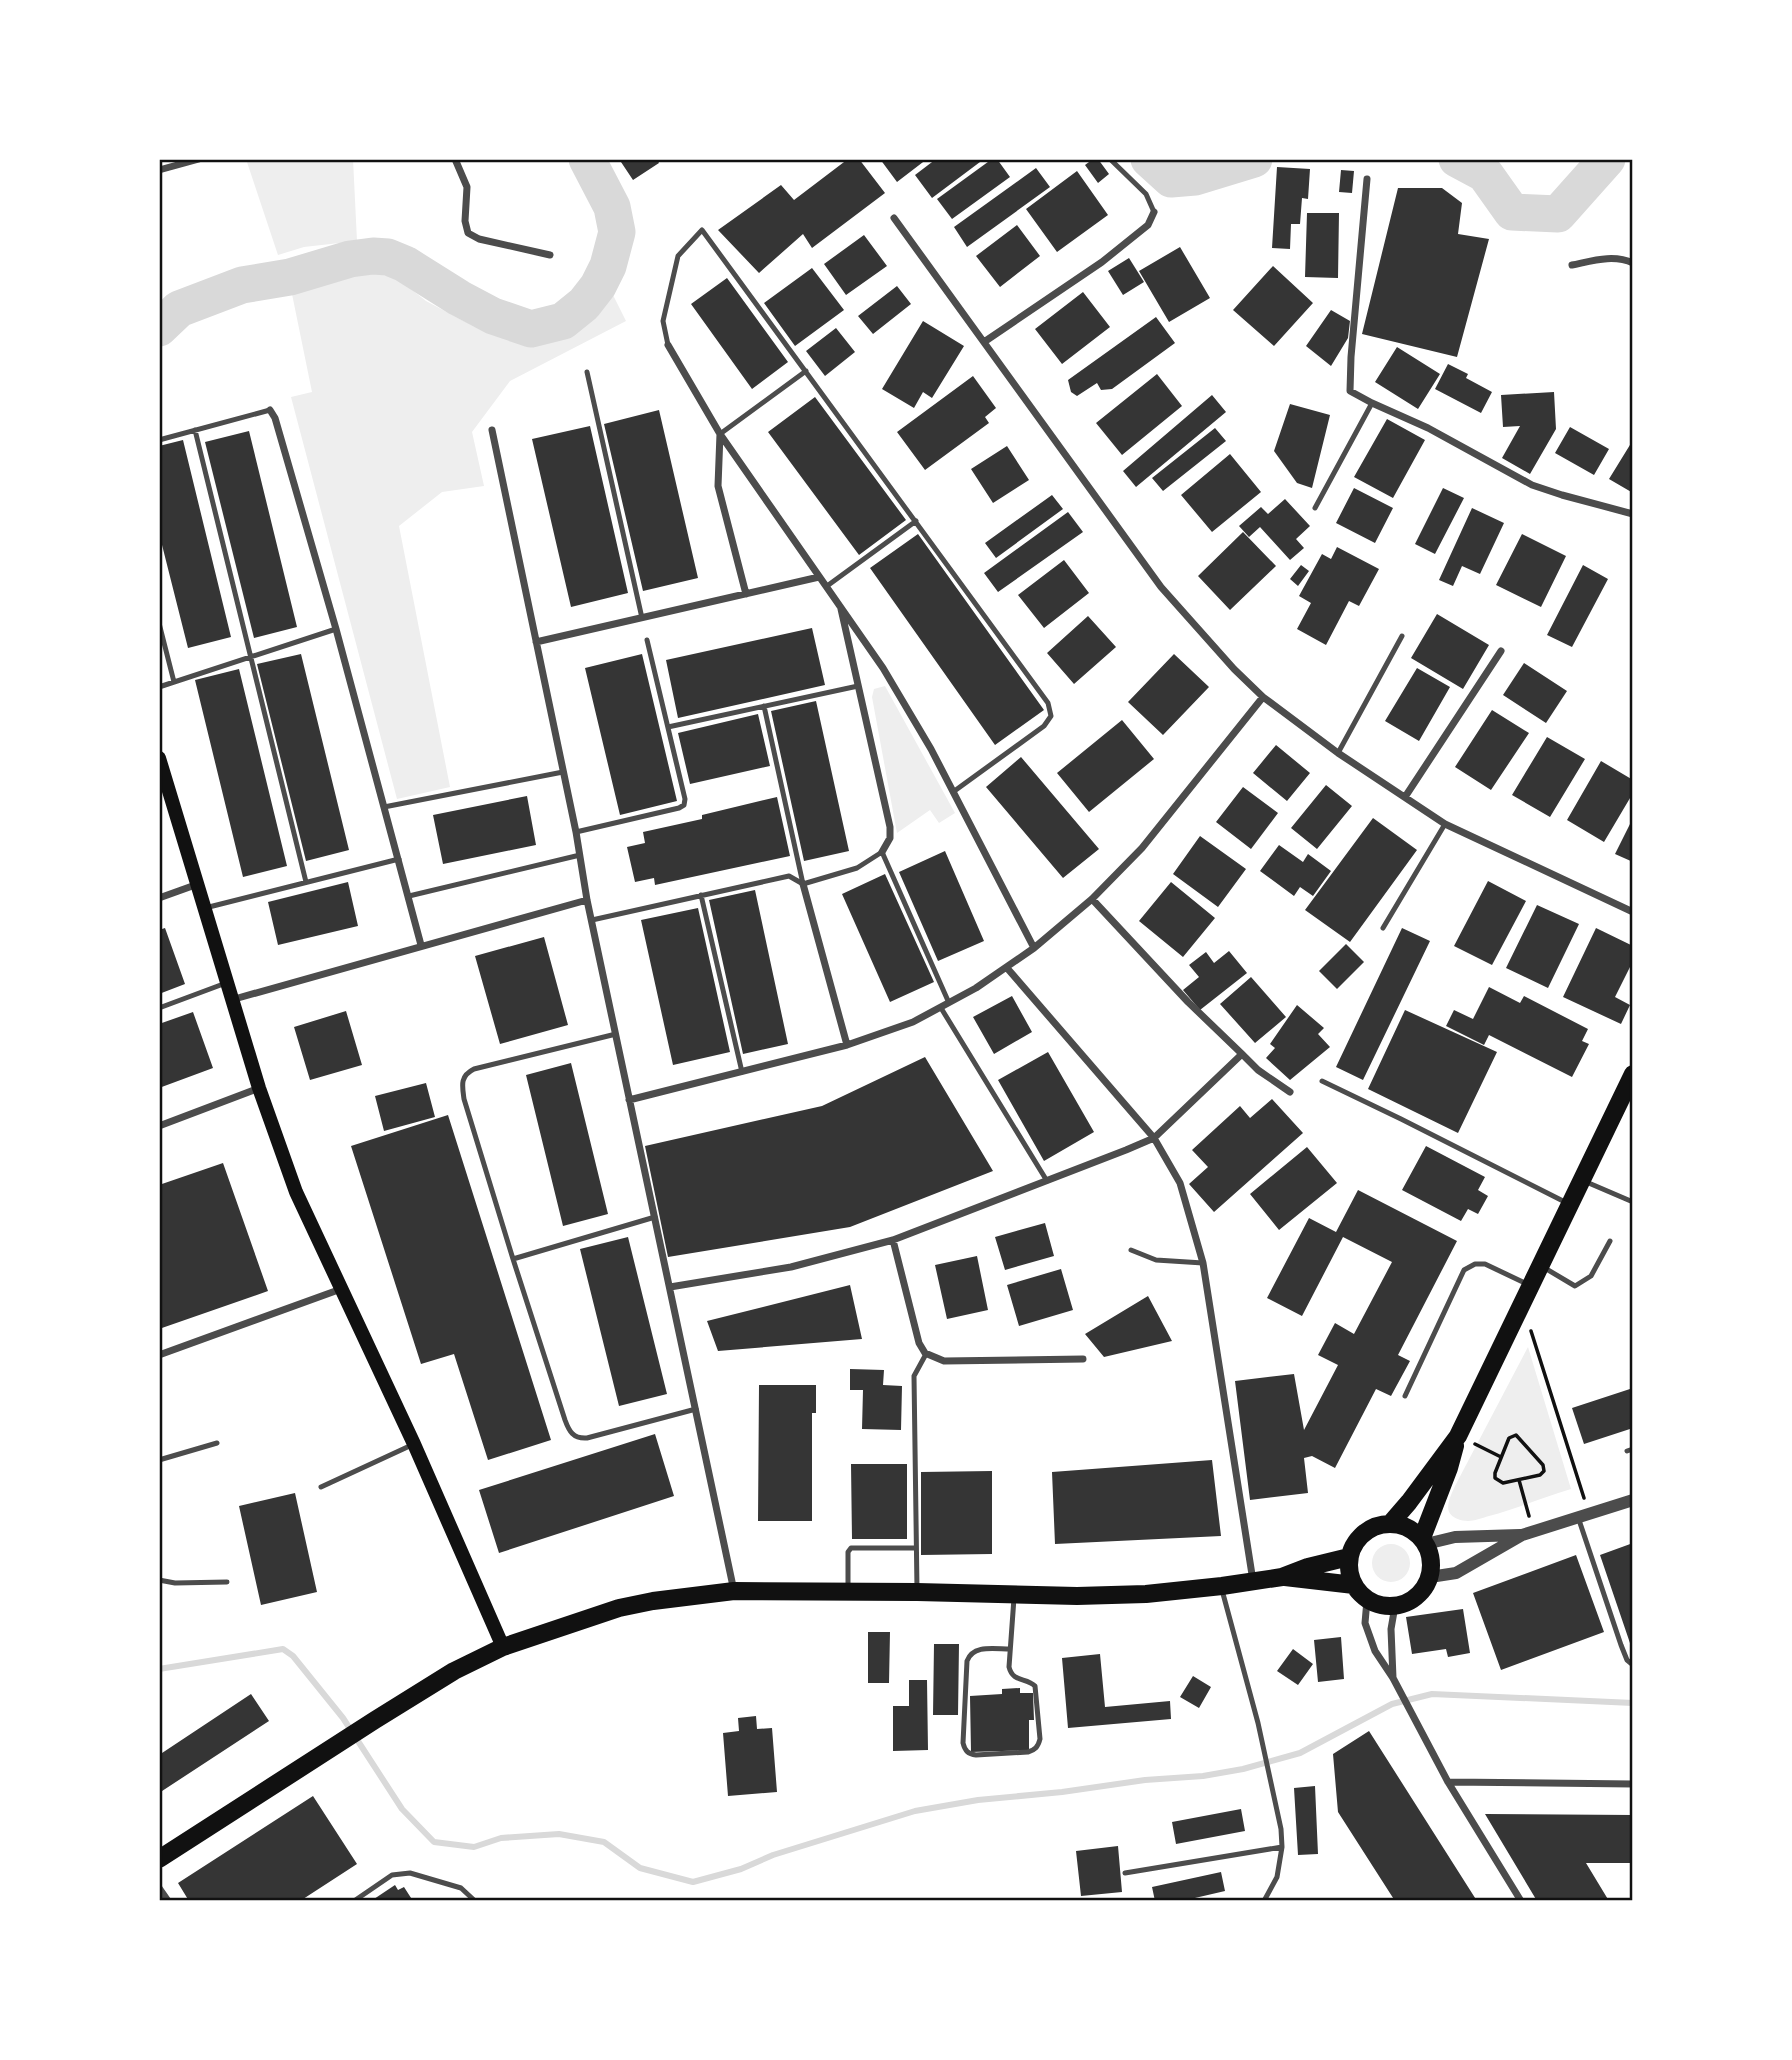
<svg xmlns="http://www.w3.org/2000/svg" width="1792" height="2060" font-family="Barlow,sans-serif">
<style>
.green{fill:#eee}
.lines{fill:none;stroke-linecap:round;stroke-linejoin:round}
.stream{stroke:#d9d9d9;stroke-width:6}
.river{stroke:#d9d9d9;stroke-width:37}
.building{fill:#353535}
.path{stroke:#111;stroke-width:3.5}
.service{stroke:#4c4c4c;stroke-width:5}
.minor{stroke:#4c4c4c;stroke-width:7}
.tertiary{stroke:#4c4c4c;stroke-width:12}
.secondary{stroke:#111;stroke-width:14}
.primary{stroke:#111;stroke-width:18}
.neatline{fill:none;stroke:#111;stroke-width:2.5}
</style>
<rect width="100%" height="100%" fill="#fff"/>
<path class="green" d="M246 159H353L357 241 304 247 278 255Z
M386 269 426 301 475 327 527 338 552 336 582 320 610 289 626 321 510 381 472 432 484 486 442 492 399 526 450 787 397 799 291 397 312 392 292 294 369 270Z
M885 686 955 813 939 823 930 810 897 833 872 697 874 689Z
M1528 1347 1571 1489C1543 1497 1517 1509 1489 1516 1482 1518 1474 1521 1468 1521 1461 1521 1452 1518 1449 1512 1446 1504 1452 1493 1455 1486Z
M1372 1563a19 19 0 1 1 38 0a19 19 0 1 1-38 0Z"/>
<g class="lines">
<path class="stream" d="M159 1669 283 1649 293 1656 343 1718 402 1809 434 1842 474 1847 501 1838 559 1834 604 1842 640 1868 693 1882 741 1869 773 1855 915 1811 978 1800 1062 1792 1145 1780 1203 1776 1243 1769 1300 1753 1392 1704 1432 1694 1633 1703"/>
<path class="river" d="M1149 159 1171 179 1195 177 1254 159
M1457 159 1485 174 1512 212 1558 214 1607 159
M159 328 179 309 242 285 290 277 350 259 373 256 388 257 405 264 459 298 493 316 531 329 563 321 584 304 598 286 608 266 617 232 612 207 587 159"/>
</g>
<path class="building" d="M619 159H657L659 163 633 180Z
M848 159H859L885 193 812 248 803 234 759 273 718 230 781 185 794 200Z
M880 159H927L897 182Z
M936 159H984L932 198 915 175Z
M992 159H997L1010 177 952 219 937 199Z
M1093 159H1098L1109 174 1098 183 1085 165Z
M1277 167 1310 169 1308 199 1302 198 1300 224H1291L1290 249 1272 248Z
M1036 168 1050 187 967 247 954 227Z
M1341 170 1354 171 1352 193 1339 192Z
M1077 171 1108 215 1057 252 1026 209Z
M1398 188H1442L1462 203 1458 234 1489 239 1457 357 1362 334Z
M1307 213H1339L1338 278 1305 277Z
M1017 225 1040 256 1000 287 976 256Z
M864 235 887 266 846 295 824 264Z
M1180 247 1210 298 1169 322 1139 271Z
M1129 258 1144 282 1123 295 1108 271Z
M1273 266 1313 303 1274 346 1233 310Z
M812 268 844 310 795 346 764 303Z
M727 278 788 362 752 389 691 304Z
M897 286 911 304 873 334 858 316Z
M1083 292 1110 327 1062 364 1035 329Z
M1331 310 1350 321 1348 338 1331 366 1306 346Z
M1156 317 1175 343 1112 389 1101 390 1097 383 1077 396 1071 392 1068 380Z
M923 321 964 346 932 398 923 392 914 408 882 389Z
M836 328 855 352 825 376 806 351Z
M1397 347 1440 374 1418 409 1375 382Z
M1448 364 1468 374 1466 378 1492 392 1481 413 1435 389Z
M1157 374 1182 406 1122 455 1096 423Z
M973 376 996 408 985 417 989 423 925 470 897 432Z
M1554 392 1556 429 1530 474 1502 458 1520 426 1503 427 1501 395Z
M1212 395 1226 412 1136 487 1123 471Z
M815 397 906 520 859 555 768 432Z
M1290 404 1330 415 1312 488 1297 483 1274 451Z
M659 410 698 578 643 591 604 424Z
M1387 419 1425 440 1393 498 1354 477Z
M590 426 628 593 571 607 532 439Z
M1570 427 1609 449 1594 475 1555 453Z
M1215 428 1226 441 1163 491 1152 478Z
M249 431 297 627 254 638 205 442Z
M183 440 231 637 188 648 159 533V446Z
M1633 440V493L1609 479Z
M1007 446 1029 480 993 503 971 469Z
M1230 454 1261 492 1212 532 1181 495Z
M1354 488 1393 508 1375 543 1336 523Z
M1443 488 1464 498 1435 554 1415 544Z
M1052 495 1063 509 996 558 985 543Z
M1285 499 1310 526 1296 539 1304 548 1290 560 1260 527 1249 537 1239 526 1261 507 1268 514Z
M1472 508 1504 523 1480 574 1462 566 1453 586 1439 580Z
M1068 512 1083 532 998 592 984 573Z
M1243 532 1276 566 1230 610 1198 576Z
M918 534 1044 710 995 745 870 568Z
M1522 534 1566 556 1541 607 1496 585Z
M1337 547 1379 569 1359 606 1349 601 1326 645 1297 629 1311 603 1299 596 1322 554 1331 559Z
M1064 560 1089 593 1044 628 1018 595Z
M1301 565 1309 571 1298 586 1290 579Z
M1583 565 1608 579 1572 647 1547 635Z
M1437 614 1489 645 1463 689 1411 658Z
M1088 616 1116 647 1074 684 1047 653Z
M812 628 825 685 678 718 666 660Z
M301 654 349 850 306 861 257 664Z
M642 654 677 801 620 815 585 668Z
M1174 654 1209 687 1163 735 1128 702Z
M1524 663 1567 691 1546 723 1503 695Z
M1417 668 1450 687 1419 741 1385 721Z
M239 669 287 866 243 877 195 680Z
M816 701 849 851 804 861 771 711Z
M1492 710 1529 733 1491 790 1455 767Z
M758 714 770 766 690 784 678 733Z
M1122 720 1154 759 1089 812 1057 773Z
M1547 737 1585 759 1550 817 1512 795Z
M1276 745 1310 773 1287 801 1253 773Z
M1021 757 1099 849 1063 878 986 787Z
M1601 761 1633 780V793L1604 842 1567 820Z
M1326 785 1352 806 1317 849 1291 828Z
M1243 787 1278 813 1251 849 1216 822Z
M527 796 536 845 443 864 433 815Z
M777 797 790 856 655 885 654 878 635 882 627 847 645 843 643 832 702 819V815Z
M1373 818 1417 850 1350 942 1305 910Z
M1633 818V862L1615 854Z
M1200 836 1246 869 1218 907 1173 874Z
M1279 845 1303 862 1308 854 1331 871 1313 896 1300 887 1294 896 1260 871Z
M945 851 984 941 938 961 899 872Z
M885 874 934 982 890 1002 842 894Z
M1488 881 1526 901 1492 965 1454 946Z
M348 882 358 926 278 945 268 902Z
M1171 882 1215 918 1183 957 1139 921Z
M755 890 788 1044 743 1054 709 900Z
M1537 905 1579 924 1548 988 1506 968Z
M698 908 730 1052 673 1065 641 920Z
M165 928 185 984 159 994V930Z
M1402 928 1430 941 1363 1080 1336 1067Z
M1596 928 1633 946V961L1615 997 1630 1005 1621 1024 1563 997Z
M544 937 568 1025 500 1044 475 956Z
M1346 944 1364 962 1337 989 1319 971Z
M1229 951 1247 973 1200 1010 1183 990 1199 977 1189 965 1206 952 1214 963Z
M1251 977 1286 1017 1255 1043 1220 1004Z
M1489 987 1520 1003 1524 996 1588 1029 1582 1041 1589 1044 1572 1077 1489 1035 1484 1045 1446 1026 1454 1010 1473 1019Z
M1012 996 1032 1032 994 1054 973 1017Z
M1297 1005 1324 1028 1318 1034 1330 1047 1290 1080 1266 1058 1275 1048 1270 1044Z
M1405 1010 1497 1052 1458 1133 1368 1089Z
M346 1011 362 1065 310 1080 294 1027Z
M193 1012 213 1068 159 1088V1024Z
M1048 1052 1094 1132 1044 1161 998 1080Z
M925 1057 993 1171 850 1227 668 1257 645 1146 822 1106Z
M571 1063 608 1214 563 1226 526 1075Z
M426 1083 435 1117 384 1131 375 1096Z
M1272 1099 1303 1133 1214 1212 1189 1184 1208 1167 1192 1150 1240 1106 1250 1118Z
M448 1115 551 1440 488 1460 454 1354 421 1364 351 1146Z
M1426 1146 1485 1177 1478 1190 1488 1196 1478 1214 1468 1209 1461 1221 1402 1190Z
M1307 1147 1337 1183 1279 1230 1250 1194Z
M223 1163 268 1291 159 1329V1185Z
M1358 1190 1457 1241 1398 1355 1410 1361 1391 1396 1376 1389 1335 1468 1312 1456 1304 1458 1308 1493 1250 1500 1235 1381 1294 1374 1304 1430 1338 1365 1318 1355 1335 1323 1354 1334 1392 1262 1343 1237 1302 1316 1267 1298 1309 1218 1336 1232Z
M1045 1223 1054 1256 1005 1270 995 1237Z
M628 1237 667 1394 619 1406 580 1249Z
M977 1256 988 1310 947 1319 935 1265Z
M1061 1269 1073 1310 1019 1326 1007 1285Z
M850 1285 862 1339 718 1351 707 1321Z
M1148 1296 1172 1341 1104 1357 1085 1334Z
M850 1369 884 1370 883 1385 902 1386 901 1430 862 1429 863 1390H850Z
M759 1385H816V1413H812V1521H758Z
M1633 1388V1428L1584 1444 1572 1408Z
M655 1434 674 1496 499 1553 479 1490Z
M1212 1460 1221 1536 1055 1544 1052 1472Z
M851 1464H907V1539H852Z
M992 1471V1554L921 1555V1472Z
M295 1493 317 1592 261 1605 239 1506Z
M1633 1543V1649H1632L1600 1555Z
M1576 1555 1604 1632 1501 1670 1473 1593Z
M1463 1609 1470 1653 1448 1657 1446 1649 1412 1654 1406 1617Z
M868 1632H890L889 1683H868Z
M1341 1637 1344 1679 1318 1682 1314 1640Z
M934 1644H959L958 1715H933Z
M1293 1649 1313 1664 1298 1685 1277 1671Z
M1100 1654 1105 1707 1170 1701 1171 1719 1068 1728 1062 1658Z
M1193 1676 1211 1687 1199 1708 1180 1697Z
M909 1680H927L928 1750 893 1751V1706H909Z
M1020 1688V1693H1033L1034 1720H1029V1750L971 1752 970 1696 1002 1694V1689Z
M251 1694 269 1721 159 1793V1755Z
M756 1716 757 1729 772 1728 777 1792 728 1796 723 1733 739 1731 738 1718Z
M1369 1731 1477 1901H1395L1338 1812 1333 1754Z
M1315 1786 1318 1854 1298 1855 1294 1788Z
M313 1796 357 1864 300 1901H189L178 1883Z
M1241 1809 1245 1831 1176 1844 1172 1822Z
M1485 1814 1633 1815V1863H1586L1609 1901H1537Z
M1118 1846 1122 1892 1081 1896 1076 1851Z
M1221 1872 1225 1891 1182 1901H1155L1152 1887Z
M395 1885 398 1890 404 1887 413 1901H371Z"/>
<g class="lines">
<path class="path" d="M1531 1331 1584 1498
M1516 1435 1543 1465 1544 1471 1540 1475 1503 1483 1495 1478V1473L1509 1438Z
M1475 1444 1501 1457
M1519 1480 1529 1516"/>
<path class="service" d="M1110 159 1146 194 1154 212
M668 345 663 321 678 256 702 230 1048 703 1051 716 1044 726 953 792
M587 372 642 618
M195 430 306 882
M720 434 806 371
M159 440 270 410
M1315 508 1372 403
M827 586 916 521
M159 623 174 682
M159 687 336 629
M764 706 803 884
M668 727 858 686
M1338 753 1402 636
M384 807 563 772
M576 832 679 808 684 805 685 799 647 640
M701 895 742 1072
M409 896 580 855
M205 908 399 859
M592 920 789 876 803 884 857 868 882 852 949 1003
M1383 928 1445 824
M159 1008 226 983
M941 1008 1047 1181
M616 1034 474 1069C460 1076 462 1085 464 1099L513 1259 565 1420C569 1431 573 1439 587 1438L696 1409
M1322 1081 1401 1119 1567 1203
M1584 1181 1633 1202
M1131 1250 1156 1260 1203 1263
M513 1259 655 1217
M1543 1267 1575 1286 1591 1276 1610 1241
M1405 1396 1464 1270 1475 1264H1485L1527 1284
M1627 1451 1633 1449
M159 1460 217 1443
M321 1487 414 1444
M1578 1517 1621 1645 1627 1660 1633 1665
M159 1580 175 1583 227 1582
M848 1587V1552L851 1548H916
M917 1589 914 1376 926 1354
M1222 1590 1258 1723 1281 1829 1282 1847 1277 1877 1264 1901
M1010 1649C995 1649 973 1644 967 1661L963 1743C965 1751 968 1754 976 1755L1028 1752C1035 1750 1038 1747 1040 1739L1035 1686C1026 1677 1013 1683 1009 1667L1014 1598
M1125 1873 1282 1847
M354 1901 392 1875 410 1873 461 1888 475 1901"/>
<path class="minor" d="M455 159 467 187 465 221 468 233 479 239 550 255
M159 170 199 159
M1367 179 1351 357 1350 391 1372 403 1428 428 1532 485 1562 495 1633 514
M894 218 1161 587 1234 669 1263 697 1338 753 1445 824 1633 912
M1572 265C1592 261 1613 254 1633 263
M984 342 1102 262 1148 225 1154 212
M668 345 720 434 883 668 931 749 1034 948
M270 410 275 418 336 629 421 945
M492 430 576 832 587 900 734 1591
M720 434 718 486 746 594
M841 609 890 827V838L882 852
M536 642 819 577
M1405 797 1501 651
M803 884 847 1045
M159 898 198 884
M1092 899 1188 1002 1242 1054 1258 1070 1290 1092
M1007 968 1154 1138 1180 1183 1203 1263 1253 1581
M231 1000 587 900
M629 1100 847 1045 913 1022 976 988 1034 948 1092 899 1142 848 1263 697
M159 1126 259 1088
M893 1240 919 1343 925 1353 944 1361 1083 1359
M670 1287 791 1267 893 1240 1126 1150 1154 1138 1242 1054
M159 1355 341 1289
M1367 1600 1365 1623 1375 1651 1393 1678 1448 1782 1521 1901
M1393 1678 1391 1629 1395 1606
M1448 1782 1633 1784
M159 1888 168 1901"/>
<path class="tertiary" d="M1426 1544 1455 1537 1520 1535
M1430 1577 1456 1573 1522 1535 1633 1500"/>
<path class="secondary" d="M159 758 259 1088 296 1192 414 1444 503 1647"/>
<path class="primary" d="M1349 1565a41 41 0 1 1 82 0a41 41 0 1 1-82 0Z
M1390 1524 1409 1502 1458 1436 1633 1074
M1422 1538 1449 1468 1455 1446
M1285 1577 1354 1585
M159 1859 375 1720 454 1671 503 1647 619 1608 653 1601 734 1591 917 1592 1077 1596 1146 1594 1222 1586 1282 1577 1308 1567 1349 1557"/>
</g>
<rect width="1792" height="2060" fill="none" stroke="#ffffff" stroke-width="322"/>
<rect x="161" y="161" width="1470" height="1738" class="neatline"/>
</svg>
